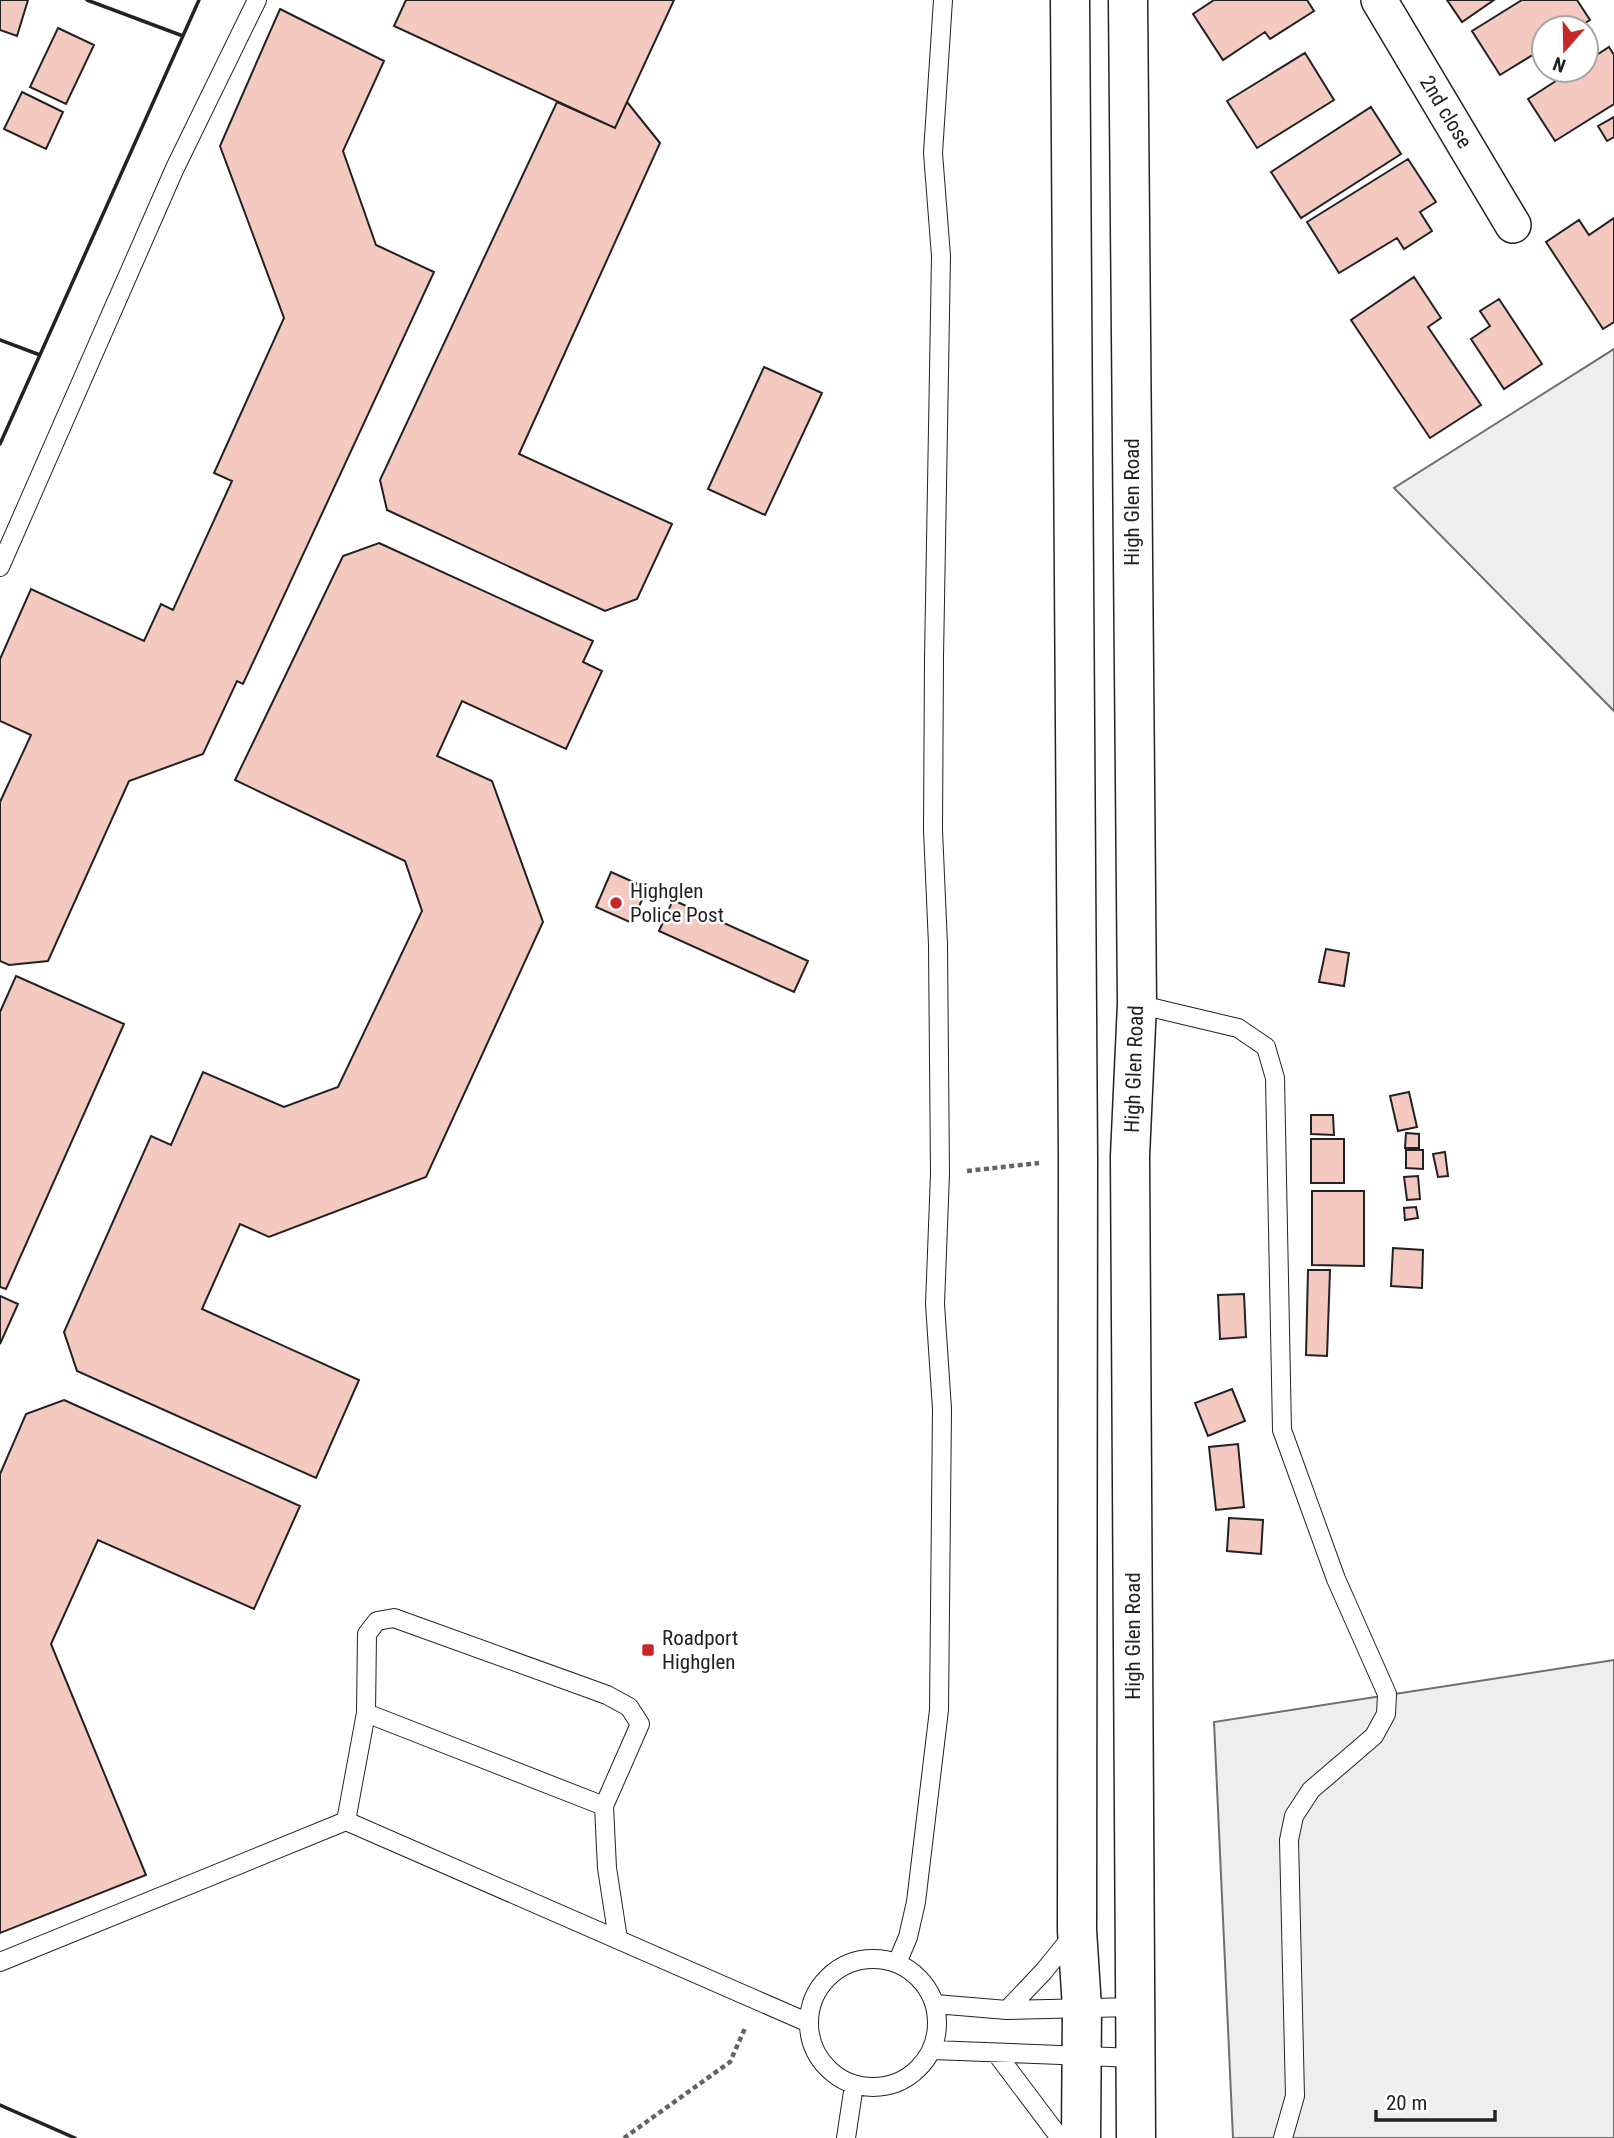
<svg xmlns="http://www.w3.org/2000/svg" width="1614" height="2138" font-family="'Roboto Condensed',sans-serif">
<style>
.green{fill:#eee;stroke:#6f6f6f;stroke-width:2}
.building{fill:#f3c9c0;stroke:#222;stroke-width:2}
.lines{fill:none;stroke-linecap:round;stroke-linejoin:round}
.service-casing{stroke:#222;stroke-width:20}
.minor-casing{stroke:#222;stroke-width:38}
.primary-casing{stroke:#222;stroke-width:41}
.path{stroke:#646464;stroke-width:4.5;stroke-dasharray:5 3.5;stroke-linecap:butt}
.service{stroke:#fff;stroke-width:18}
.minor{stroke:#fff;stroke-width:35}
.primary{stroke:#fff;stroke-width:38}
.wall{stroke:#222;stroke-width:3.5}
.poi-dot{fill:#c62828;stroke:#fff;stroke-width:2.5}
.labels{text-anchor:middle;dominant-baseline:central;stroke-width:5;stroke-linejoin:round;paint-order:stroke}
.street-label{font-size:21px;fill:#222;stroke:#fff}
.poi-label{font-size:21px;fill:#222;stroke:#fff;text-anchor:start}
</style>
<rect width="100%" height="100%" fill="#fff"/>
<path class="green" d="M1614 349V711L1394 488Z
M1614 1660V2138H1233L1214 1722Z"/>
<path class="building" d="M0 0H28L17 36 0 30Z
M406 0H674L615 128 394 26Z
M1214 0H1307L1314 11 1270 39 1265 32 1223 60 1193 14Z
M1447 0H1494L1462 22Z
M1522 0H1577L1590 20 1577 28H1544V48L1500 75 1472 31Z
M280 9 384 61 343 151 376 245 434 272 243 684 237 681 203 754 129 781 48 961 9 965 0 961V802L31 735 0 721V659L31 589 144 641 161 604 173 610 232 481 214 473 284 318 220 146Z
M58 28 94 45 66 104 30 87Z
M1609 47 1614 55V104L1555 141 1528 99 1573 70H1586V62Z
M1305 53 1334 100 1257 148 1227 101Z
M22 92 63 112 46 149 4 129Z
M557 102 615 128 627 102 660 143 519 454 672 524 637 599 605 611 387 510 380 480Z
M1371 107 1401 154 1301 218 1271 172Z
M1614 117V137L1607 141 1598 126Z
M1408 159 1436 202 1420 212 1432 231 1404 249 1397 238 1339 273 1307 222Z
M1614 218V322L1603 329 1546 242 1579 220 1589 235Z
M1414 277 1441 318 1428 327 1481 405 1430 438 1351 320Z
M1499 299 1542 364 1504 389 1471 339 1490 326 1480 311Z
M764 367 822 393 765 515 708 489Z
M379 543 593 641 583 662 602 671 566 749 462 701 437 756 492 781 543 922 426 1177 269 1237 240 1224 202 1309 359 1380 316 1478 77 1371 64 1332 151 1136 171 1145 203 1072 284 1107 338 1087 422 911 405 861 235 780 343 556Z
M611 872 647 888 632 923 596 907Z
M673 900 808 961 794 992 659 931Z
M1326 949 1349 953 1344 986 1319 982Z
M16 976 124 1024 6 1289 0 1287V1012Z
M1409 1092 1417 1127 1398 1131 1390 1096Z
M1311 1115H1333L1334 1135 1311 1134Z
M1406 1133 1419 1134V1148H1405Z
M1311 1139H1344V1183H1311Z
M1406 1150H1423V1169L1406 1168Z
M1445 1152 1448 1176 1438 1177 1433 1154Z
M1418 1176 1420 1199 1407 1200 1404 1177Z
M1312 1191H1364V1266L1312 1265Z
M1416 1207 1418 1218 1405 1220 1404 1208Z
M1393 1248 1423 1250 1422 1288 1391 1286Z
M1308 1270H1330L1327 1356 1306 1355Z
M1244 1294 1246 1337 1220 1339 1218 1295Z
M0 1296 18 1304 0 1344Z
M1232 1389 1245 1421 1208 1436 1195 1403Z
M64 1400 300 1506 254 1609 98 1540 51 1644 146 1875 0 1933V1474L26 1414Z
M1238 1444 1244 1507 1216 1510 1209 1447Z
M1229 1518 1263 1520 1261 1554 1227 1551Z"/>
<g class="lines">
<defs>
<path id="service" d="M0 567 175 168 257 0
M1137 1004 1238 1028 1266 1047 1275 1078 1282 1430 1336 1579 1387 1694 1386 1714 1374 1736 1311 1790 1294 1816 1289 1840 1295 2096 1283 2138
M366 1713 604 1806 607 1868 618 1939
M604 1806 640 1724 629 1707 607 1695 394 1618 377 1621 367 1634 366 1713 346 1821 809 2023
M809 2023a64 64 0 1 1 128 0a64 64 0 1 1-128 0Z
M0 1962 346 1821
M897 1963 908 1937 916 1902 939 1710 942 1409 935 1304 940 1174 938 945 933 830 934 658 941 256 933 153 943 0
M935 2004 1007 2010 1134 2007
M1007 2010 1044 1971 1074 1934
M933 2050 1135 2058
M996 2053 1060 2138
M846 2138 854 2085"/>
<path id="minor" d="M1379 0 1513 225"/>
<path id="primary" d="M1070 0 1078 1158 1077 1930 1082 2008 1081 2138
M1128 0 1137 1004 1130 1156 1136 2138"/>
</defs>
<use href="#service" class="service-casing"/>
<use href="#minor" class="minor-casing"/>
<use href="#primary" class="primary-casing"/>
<path class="path" d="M967 1171 1039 1163
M624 2138 730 2062 746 2026"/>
<use href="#service" class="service"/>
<use href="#minor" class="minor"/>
<use href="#primary" class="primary"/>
<path class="wall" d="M87 0 183 36
M0 340 40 355
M0 444 199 0
M0 2105 75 2138"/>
</g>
<g class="poi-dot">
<circle cx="616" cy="903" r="7"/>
<rect x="641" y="1643" width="14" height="14" rx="3.5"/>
</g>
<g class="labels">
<g class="street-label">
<text transform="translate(1446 112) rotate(59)">2nd close</text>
<text transform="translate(1132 502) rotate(-90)">High Glen Road</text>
<text transform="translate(1134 1069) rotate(-88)">High Glen Road</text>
<text transform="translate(1133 1636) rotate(-90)">High Glen Road</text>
</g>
<g class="poi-label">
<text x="630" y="891">Highglen<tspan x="630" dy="24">Police Post</tspan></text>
<text x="662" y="1638">Roadport<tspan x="662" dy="24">Highglen</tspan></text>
</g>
</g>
<g transform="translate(1565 49) rotate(200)"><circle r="33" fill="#ffffff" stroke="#a7a7a7" stroke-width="2"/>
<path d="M0-5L12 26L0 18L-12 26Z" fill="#c62828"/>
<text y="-10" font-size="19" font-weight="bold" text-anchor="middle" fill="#222222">N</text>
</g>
<path d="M1376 2110v10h119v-10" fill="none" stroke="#222222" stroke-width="3.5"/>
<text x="1386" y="2110" font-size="21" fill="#222222" stroke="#ffffff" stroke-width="5" paint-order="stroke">20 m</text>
</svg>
